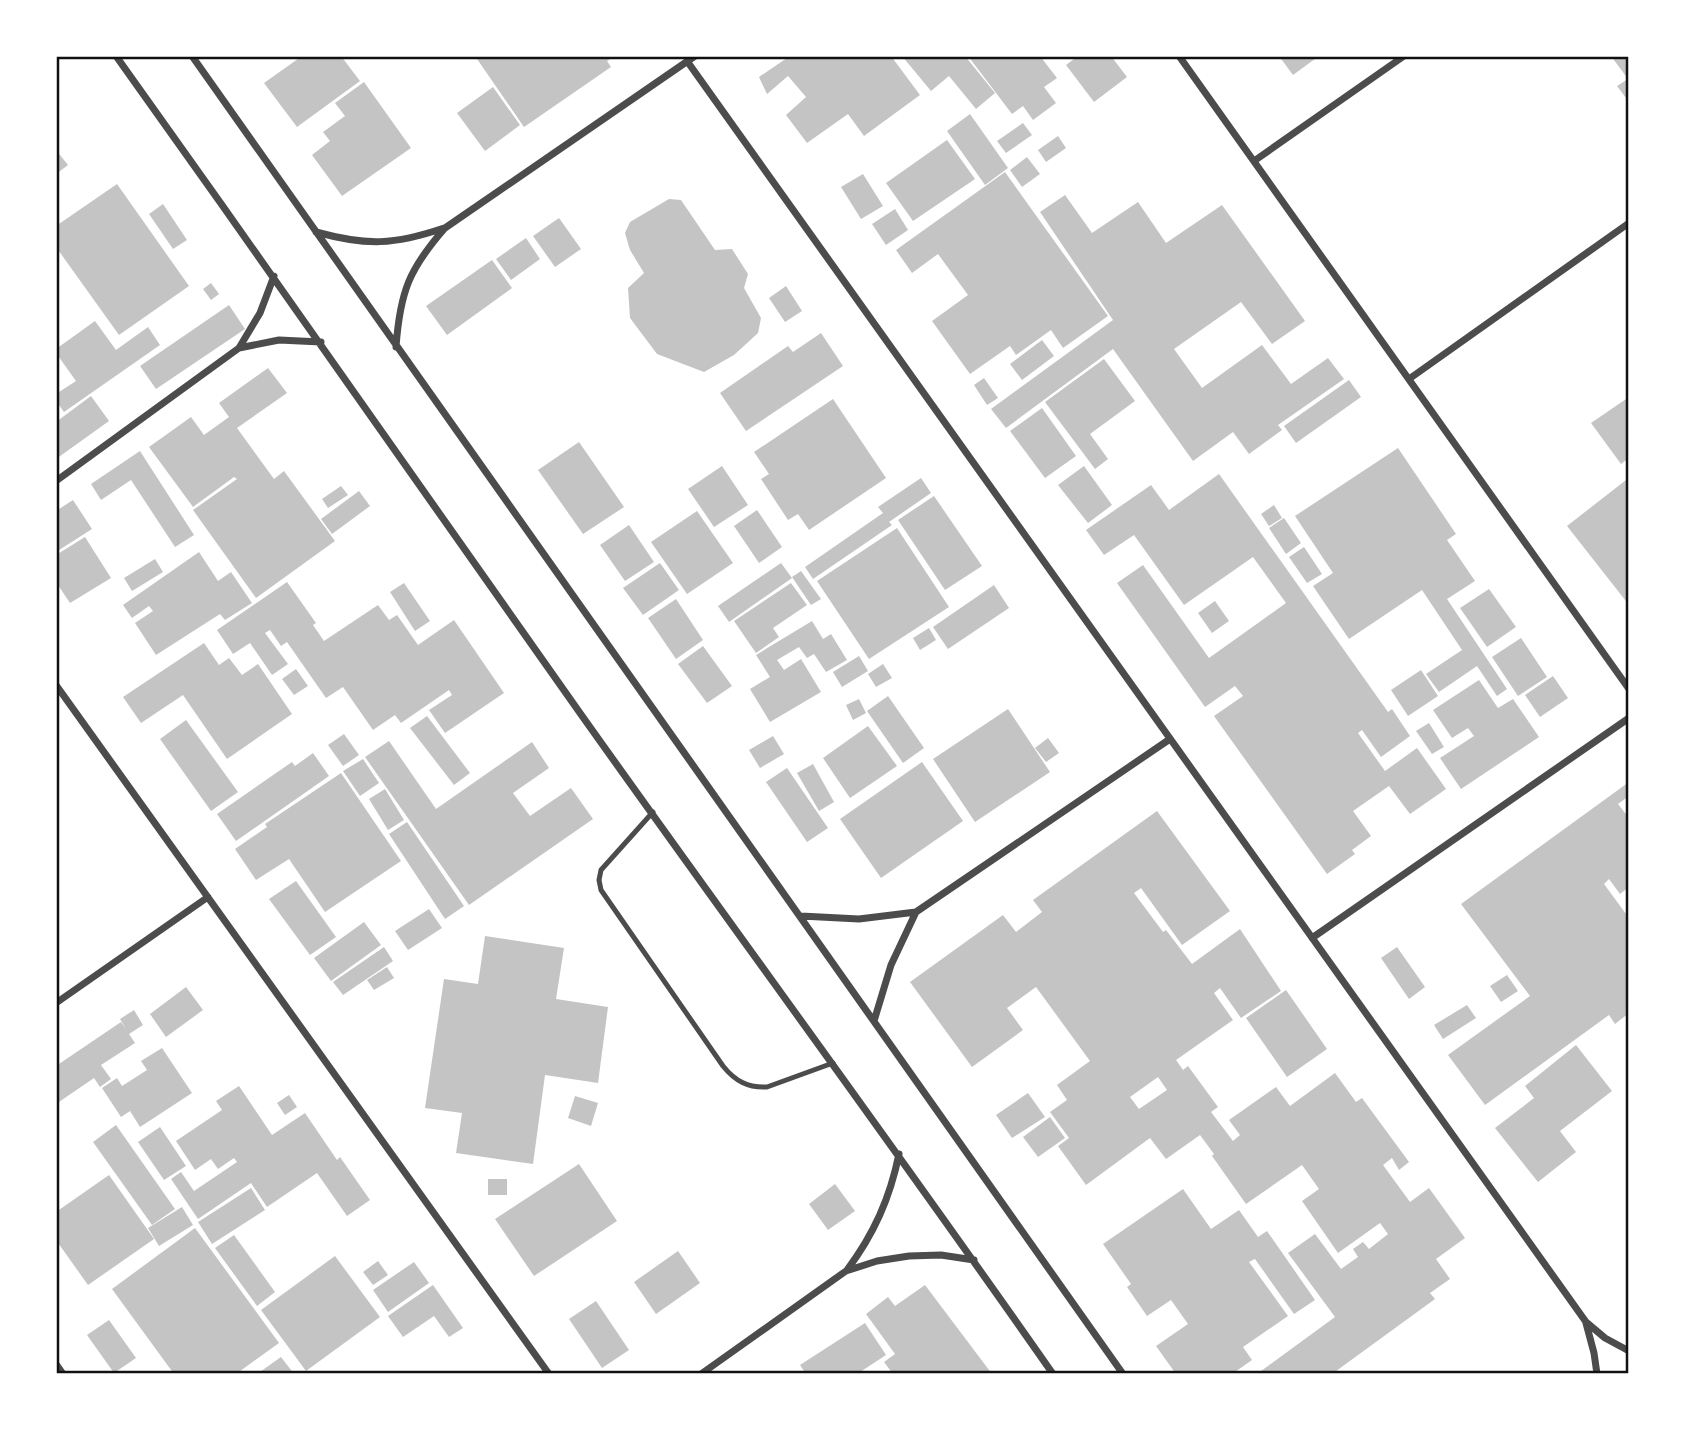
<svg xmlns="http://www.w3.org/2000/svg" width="1685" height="1430" font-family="'DM Sans',sans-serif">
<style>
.building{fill:#c4c4c4;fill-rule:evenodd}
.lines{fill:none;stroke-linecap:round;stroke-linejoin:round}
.service{stroke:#4c4c4c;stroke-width:5}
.minor{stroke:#4c4c4c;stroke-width:7}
.neatline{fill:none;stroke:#111;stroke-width:2.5}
</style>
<rect width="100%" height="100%" fill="#fff"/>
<path class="building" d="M302 56H341L360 81 297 127 264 83Z
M475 56H615L607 61 611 67 524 127Z
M790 56H891L920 95 864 136 848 114 807 143 786 115 806 97 788 76 767 94 759 77Z
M902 56H965L995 93 976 109 949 76 931 91Z
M968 56H1040L1057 78 1044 87 1056 103 1033 120 1023 106 1012 114Z
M1078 56H1111L1127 77 1094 102 1066 65Z
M1279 56H1319L1293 75Z
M1611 56H1629V102L1617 86 1628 79Z
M364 82 411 148 342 196 312 155 330 141 323 132 345 116 335 103Z
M493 87 520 125 485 151 457 113Z
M970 114 1008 168 985 185 947 131Z
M1023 123 1032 135 1006 153 997 141Z
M1058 136 1066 148 1046 162 1038 150Z
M947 140 975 179 913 221 886 183Z
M56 150 68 165 56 174Z
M1027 157 1040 174 1022 187 1010 170Z
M1005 172 1108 316 1063 348 1051 330 1016 355 1010 346 970 374 932 321 968 295 938 254 912 273 896 250Z
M863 174 883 206 861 219 841 187Z
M117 184 189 286 119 335 56 247V226Z
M1065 195 1092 233 1138 202 1166 243 1222 205 1305 321 1272 344 1241 302 1174 349 1202 388 1262 345 1291 384 1328 358 1344 379 1278 425 1282 430 1249 454 1233 432 1193 461 1113 349 1006 428 991 409 1113 320 1040 212Z
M669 199 681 200 715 250 732 249 748 274 744 288 761 318 758 333 734 355 704 372 657 354 630 318 628 288 644 273 630 250 625 233 630 222Z
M163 204 187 240 173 249 149 214Z
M895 209 908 230 886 245 872 224Z
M559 218 581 249 555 267 533 236Z
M526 238 540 259 511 280 496 259Z
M492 260 512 288 447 335 426 306Z
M211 283 219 294 211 300 203 289Z
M786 286 802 311 785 322 769 298Z
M229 305 245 329 156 389 140 366Z
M95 321 116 350 148 327 160 345 64 412 56 401V394L76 381 56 353V349Z
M821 333 843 366 746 431 720 393 788 346 793 352Z
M1042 340 1054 356 1022 380 1010 364Z
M1104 359 1135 401 1090 434 1108 459 1095 469 1045 402Z
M268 368 287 393 237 428 274 479 284 471 335 541 256 598 193 510 237 479 234 477 193 507 149 447 191 417 204 435 229 417 219 403Z
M984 378 998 398 987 405 974 385Z
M1349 380 1361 397 1296 443 1284 426Z
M91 396 109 421 56 459V422Z
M1629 397V458L1621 464 1591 423Z
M833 399 886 478 809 530 798 514 788 520 761 479 769 474 754 452Z
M1042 408 1076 456 1045 478 1010 431Z
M579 442 624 507 583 534 538 470Z
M1398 448 1456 534 1447 540 1475 581 1447 599 1507 689 1497 696 1477 666 1439 692 1426 674 1462 650 1422 590 1349 639 1313 586 1333 573 1295 516Z
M140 451 194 535 175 547 131 480 101 500 91 484Z
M722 466 748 505 714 527 688 489Z
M1084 466 1112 505 1088 523 1058 485Z
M1219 474 1388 712 1392 709 1410 736 1381 757 1362 730 1358 733 1385 771 1417 748 1446 789 1410 814 1389 786 1353 811 1371 836 1352 850 1355 854 1327 874 1214 716 1243 696 1235 686 1205 707 1117 583 1143 565 1209 658 1286 603 1253 557 1184 605 1134 535 1104 555 1086 530 1151 485 1169 510Z
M921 478 931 493 889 522 892 525 813 579 805 567 883 513 878 507Z
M1626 480 1629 484V605L1567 526Z
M341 486 348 495 328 508 322 499Z
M359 491 370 506 332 534 321 519Z
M934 496 982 566 945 590 898 520Z
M73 500 92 529 56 552V511Z
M1274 505 1282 518 1269 526 1261 514Z
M757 510 782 547 759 563 734 526Z
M697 511 733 563 687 594 651 542Z
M1284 518 1301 543 1286 554 1269 528Z
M629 525 654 562 625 581 600 545Z
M897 528 949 607 869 659 817 581Z
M85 537 111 578 70 603 56 582V555Z
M1304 547 1322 574 1307 583 1289 557Z
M199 552 218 581 231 572 252 603 225 620 220 614 156 655 135 623 153 611 149 606 132 618 123 605Z
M155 559 163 572 132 591 124 578Z
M660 563 679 590 643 615 623 588Z
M781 563 792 578 729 622 718 606Z
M801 571 821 599 811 605 792 577Z
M287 582 316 623 313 625 324 641 378 605 389 620 397 615 418 645 454 620 504 693 445 733 429 710 452 695 449 690 401 723 395 715 373 730 343 687 326 698 287 642 281 646 270 630 265 633 288 664 272 675 250 643 233 654 217 630Z
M404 583 430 621 415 631 390 592Z
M791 583 807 605 773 628 779 637 756 653 734 621Z
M994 585 1009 608 948 649 933 627Z
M1489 589 1516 627 1487 647 1460 608Z
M676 599 703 640 676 659 648 618Z
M1215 601 1229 621 1212 633 1198 613Z
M812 621 823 639 831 634 847 660 826 672 814 654 807 658 799 647 777 660 784 670 801 659 821 692 770 722 750 689 770 677 756 655Z
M929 628 936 640 920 650 913 638Z
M1521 638 1547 677 1518 696 1492 657Z
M204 643 219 665 229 658 242 675 258 664 292 714 227 759 183 695 141 723 123 697Z
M703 646 732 686 707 703 678 664Z
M859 656 868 671 842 687 833 672Z
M883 664 892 678 876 687 868 674Z
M296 669 308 686 294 695 282 679Z
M1421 670 1438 696 1408 716 1391 690Z
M1553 676 1568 698 1540 717 1525 695Z
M1479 680 1498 708 1513 699 1539 737 1461 789 1440 758 1474 736 1468 728 1452 738 1433 710Z
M888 696 924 748 903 763 867 711Z
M859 699 866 713 853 720 846 705Z
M1008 709 1050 772 975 822 933 759Z
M427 716 470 773 454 785 410 728Z
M186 720 238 792 211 811 160 739Z
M1429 723 1444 747 1432 754 1416 731Z
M868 726 897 766 850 798 823 758Z
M344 734 359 755 343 766 328 745Z
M773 736 784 754 760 768 749 750Z
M1048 738 1059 753 1046 762 1035 748Z
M389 741 436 809 532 742 549 768 513 793 530 816 571 788 593 819 469 905 365 757Z
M313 753 329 776 236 841 217 814 292 762 295 766Z
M363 759 379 783 360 796 343 771Z
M922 762 963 821 881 878 840 819Z
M813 764 834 802 819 811 797 773Z
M787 768 828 828 807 842 766 782Z
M341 773 401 861 325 912 289 859 256 880 235 849 267 827 265 824Z
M1629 782V796L1618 804 1629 818V887L1620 894 1609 879 1604 884 1629 918V1013L1615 1024 1609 1015 1485 1105 1448 1055 1530 996 1461 904Z
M385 789 404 820 388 830 369 799Z
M1157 811 1230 911 1182 945 1141 888 1134 893 1163 932 1166 930 1192 964 1240 929 1281 991 1241 1018 1220 988 1214 993 1233 1020 1176 1060 1183 1070 1188 1066 1218 1107 1211 1112 1233 1141 1240 1135 1229 1120 1276 1087 1290 1106 1335 1073 1356 1102 1362 1098 1409 1162 1399 1170 1392 1158 1383 1165 1410 1202 1429 1188 1465 1238 1436 1259 1450 1279 1430 1293 1435 1299 1332 1374H1257L1335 1317 1288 1253 1315 1234 1341 1269 1358 1257 1353 1249 1363 1242 1369 1249 1388 1234 1380 1223 1338 1253 1302 1201 1319 1189 1302 1165 1246 1204 1212 1156 1214 1154 1200 1135 1166 1159 1150 1138 1086 1185 1058 1146 1069 1138 1050 1112 1067 1100 1057 1085 1090 1061 1036 987 1007 1008 1023 1030 972 1067 910 982 1003 915 1016 932 1042 912 1033 900ZM1158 1077 1167 1090 1139 1109 1130 1097Z
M407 822 464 906 445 919 389 834Z
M296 881 336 937 310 955 269 899Z
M429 909 442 928 408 950 395 931Z
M364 922 381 945 331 981 314 958Z
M485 936 564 948 556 999 608 1007 598 1083 545 1075 533 1164 456 1153 462 1113 425 1108 444 979 478 984Z
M384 947 393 961 343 995 333 982Z
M1397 947 1425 987 1409 999 1381 958Z
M387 967 394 978 374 990 367 980Z
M1507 975 1518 991 1501 1002 1490 986Z
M186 987 203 1010 166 1037 150 1014Z
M1286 990 1327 1049 1287 1077 1246 1018Z
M1467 1005 1476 1018 1443 1039 1434 1025Z
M134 1010 143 1025 129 1034 135 1043 101 1065 111 1079 100 1087 94 1078 56 1104V1066L121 1022 126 1029 120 1019Z
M1576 1045 1612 1091 1560 1131 1576 1152 1538 1182 1495 1128 1534 1098 1525 1086Z
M162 1048 192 1093 140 1127 130 1111 121 1117 102 1088 117 1078 122 1086 147 1070 141 1061Z
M239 1086 272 1135 305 1113 337 1160 340 1157 370 1200 347 1216 317 1173 267 1207 251 1183 198 1219 171 1179 181 1172 194 1191 237 1162 234 1158 218 1169 211 1159 195 1170 176 1141 222 1110 216 1101Z
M1028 1093 1045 1117 1012 1138 996 1115Z
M289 1095 297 1107 285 1115 277 1103Z
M575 1096 598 1103 591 1126 568 1118Z
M1050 1117 1065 1138 1038 1157 1023 1137Z
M116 1125 175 1209 152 1225 93 1142Z
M160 1127 186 1166 164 1180 138 1142Z
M579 1164 617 1221 534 1276 495 1219Z
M109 1175 154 1239 88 1285 56 1240V1212Z
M488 1179H507V1195H488Z
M835 1184 855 1211 828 1230 809 1204Z
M251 1188 265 1210 212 1244 198 1222Z
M1183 1189 1211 1229 1239 1210 1258 1237 1267 1231 1315 1300 1294 1314 1255 1259 1249 1262 1288 1316 1243 1347 1252 1360 1232 1374H1176L1156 1346 1188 1324 1171 1300 1147 1316 1127 1287 1131 1284 1103 1244Z
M182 1207 193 1225 159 1246 148 1228Z
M195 1228 279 1343 236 1374H174L112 1289Z
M234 1235 275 1292 257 1306 215 1248Z
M678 1251 700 1283 656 1314 634 1282Z
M335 1256 380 1317 306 1371 261 1310Z
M378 1261 388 1275 373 1285 363 1272Z
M414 1262 429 1283 388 1312 373 1290Z
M433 1285 463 1328 449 1337 434 1316 403 1337 388 1316Z
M925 1285 983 1362 992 1374H893L884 1362 895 1354 866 1314 888 1297 895 1306Z
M596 1301 629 1350 602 1368 569 1319Z
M109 1320 136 1358 114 1373 87 1335Z
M865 1323 886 1355 857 1374H806L800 1365Z
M281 1357 294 1374H257Z"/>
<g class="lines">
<path class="service" d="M653 812 601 870 599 880 601 890 723 1066C735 1081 748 1088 767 1087L833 1063"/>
<path class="minor" d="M116 56C272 274 425 494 580 713 737 934 898 1152 1053 1374
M192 56 1123 1374
M1179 56 1629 689
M687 61 1586 1322 1605 1338 1629 1351
M1254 161 1404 56
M316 232C367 246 394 245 444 228
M396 347C400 292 409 269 445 228L695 56
M239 348 279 340 321 342
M1409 379 1629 223
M56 481 239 348 260 313 274 276
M56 685 549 1374
M801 916 859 919 916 912 1170 739
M1312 938 1629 718
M56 1003 208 897
M874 1021 891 965 916 912
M847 1270C874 1234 890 1198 899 1154
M1586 1323 1594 1353 1597 1374
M56 1364 63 1374
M701 1374 846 1271 877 1261 909 1256 941 1255 974 1260"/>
</g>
<rect width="1685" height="1430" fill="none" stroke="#ffffff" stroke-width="116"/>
<rect x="58" y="58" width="1569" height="1314" class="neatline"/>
</svg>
